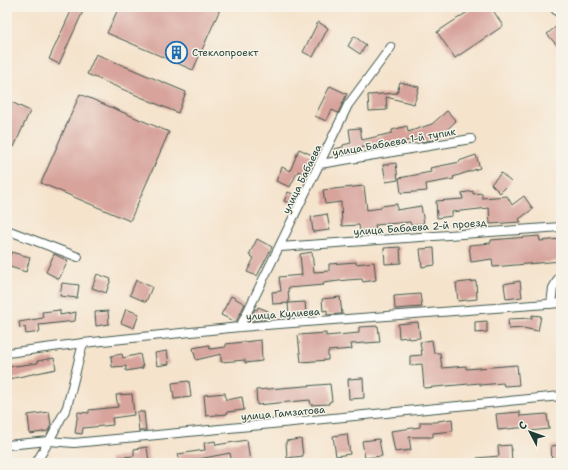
<svg xmlns="http://www.w3.org/2000/svg" width="568" height="470" font-family="'Shantell Sans',sans-serif">
<style>
.building{fill:#d7a39b}
.lines{fill:none;stroke-linecap:round;stroke-linejoin:round}
.street-casing{stroke:#3f564b;stroke-width:10}
.street{stroke:#fff;stroke-width:8}
.labels{text-anchor:middle;dominant-baseline:central;stroke-width:3;stroke-linejoin:round;paint-order:stroke}
.poi-label{font-size:10px;fill:#1f3d34;stroke:#f7f3e8;text-anchor:start}
.street-label{font-size:10px;fill:#1f3d34;stroke:#f7f3e8}
</style>
<rect width="100%" height="100%" fill="#f7f3e8"/>
<filter id="ink" filterUnits="userSpaceOnUse"><feTurbulence type="fractalNoise" baseFrequency=".025" numOctaves="2"/><feDisplacementMap in="SourceGraphic" scale="8" xChannelSelector="R" yChannelSelector="G"/><feConvolveMatrix kernelMatrix="1 2 1 2 8 2 1 2 1" color-interpolation-filters="sRGB"/></filter>
<filter id="wash" filterUnits="userSpaceOnUse"><feTurbulence type="fractalNoise" baseFrequency=".012" numOctaves="4" result="noise"/><feDisplacementMap in="SourceGraphic" scale="16" xChannelSelector="R" yChannelSelector="G"/><feGaussianBlur stdDeviation="0.9" result="paint"/><feColorMatrix in="noise" values="0 0 0 0 0 0 0 0 0 0 0 0 0 0 0 0 0 1.4 0 .05"/><feComposite in="paint" operator="in"/></filter>
<g filter="url(#wash)">
<rect width="100%" height="100%" fill="#f5e3cc"/>
<g id="blocks">
<path class="building" d="M73 7H85L59 64 49 59Z
M119 7H221L193 70 107 33Z
M475 7H491L503 26 455 58 437 32Z
M318 22 328 28 313 57 303 52Z
M558 25 561 29V50L547 34Z
M354 36 366 45 360 54 348 46Z
M96 54 186 92 178 113 87 74Z
M400 82 419 87 414 104 386 97 387 110 369 111 368 95 397 93Z
M330 86 347 94 338 113 332 110 326 121 315 116Z
M80 94 169 132 130 221 41 183Z
M7 100 30 111 14 147 7 144Z
M447 111 456 121 437 139 422 142 421 138 391 144V145L373 150 372 146 350 149 351 153 335 156 334 149 343 147V145L351 143 349 129 360 128 362 140 392 133V130L407 126 408 132 432 124Z
M299 149 314 156 306 175 298 171 290 187 276 181 282 167 290 171Z
M476 155 480 168 453 177 454 179 426 184 427 191 401 193 399 178 431 172 430 168 460 162 459 161Z
M396 163 398 180 386 182 383 165Z
M501 173 511 182 500 193 491 184Z
M364 186 367 210 381 208V206L397 204V210L421 206 424 223 411 225 410 222 375 225 376 229 360 231 359 225 342 226 341 202 325 204 323 190Z
M473 191V194L482 193V198L507 196 512 205 524 196 533 209 519 219 521 222 490 224 489 208 452 212V216L437 218 436 201 463 199 462 193Z
M288 192 297 196 293 205 284 201Z
M327 214 330 230 313 232 311 217Z
M539 236 540 241 561 239V261L493 267 492 259 471 262 469 245 491 243V240Z
M257 239 272 247 257 276 247 272 254 258 249 255Z
M400 247 401 263 385 264 384 248Z
M434 248 435 265 422 267 420 249Z
M11 252 30 257 26 272 7 266Z
M312 252 314 272 329 271V264L356 262V264L374 262 376 280 363 282 362 279 347 280 323 283 324 285 288 288 289 303 273 304 272 292 281 291 279 277 302 275 300 254Z
M54 254 68 261 59 279 46 272Z
M97 274 111 279 106 293 92 288Z
M136 280 152 287 146 302 130 295Z
M476 281 477 299 458 301 456 283Z
M520 281 522 297 506 299 504 284Z
M62 283 79 285 77 298 60 296Z
M420 294 422 307 395 309 394 296Z
M231 296 245 304 236 322 221 315Z
M340 297 342 314 327 315V310L323 311 322 299Z
M305 302 306 314 289 315 288 303Z
M258 307 268 311 264 320H250L255 309 257 310Z
M126 309 139 314 134 328 121 323Z
M60 310V315L76 312 75 321 39 325 40 332 26 334 25 327 20 328 19 322 43 318 42 312Z
M108 311 109 324 96 326 95 312Z
M532 315 541 316 538 331 523 328 509 329 508 319 532 318Z
M487 321V332L475 333V322Z
M418 322 420 338 409 339 408 337 399 338 398 324Z
M378 326 380 342 351 344 352 349 328 351V360L301 362 298 335 326 333V336L359 333V327Z
M261 340 262 361 245 363V360L221 362V354L196 360 193 348 209 345 210 349 226 347V344Z
M432 340 434 353H440L442 368 466 366V369L517 365 519 385 504 386 503 383 480 385V383L424 388 422 364 410 365V356L422 355 420 342Z
M167 351 169 364 157 366 155 353Z
M122 354 123 358 140 354 143 368 126 371V366L112 367 111 356Z
M54 358 56 369 9 379 7 367 38 363 37 361Z
M363 378 364 398 349 399 348 379Z
M189 381 191 397 174 399 172 383Z
M330 384 332 401 329 402V404L311 405 310 400 257 405 256 390Z
M225 393 226 400 242 397 244 410 227 412V414L206 416 204 395Z
M132 394 134 415 112 418 113 425 83 428 82 434 75 433 78 412 89 413V410L118 407 116 395Z
M49 412 51 425 48 431 30 434 28 415Z
M137 412H144L146 431H139Z
M520 412V416L547 414 549 429 529 431 528 427 498 430 496 414Z
M452 419 453 431 433 433V437H409L411 450 395 452 391 431 420 427V422H438V421Z
M347 434 350 454 336 456 333 436Z
M301 439 303 456 287 458 286 441Z
M379 439 382 456 365 458 362 441Z
M247 440 250 462 232 463 230 453 194 460V463H180L178 454 205 450 204 443 215 441 216 445Z
M511 445 512 463H477V458L499 456 498 446Z
M561 445V462L552 463 551 446Z
M147 447 149 462 111 463 110 458 134 456V449Z"/>
</g>
</g>
<g filter="url(#ink)">
<use href="#blocks" fill-opacity="0" stroke="#3f564b" stroke-width="1"/>
<g class="lines">
<defs>
<path id="street" d="M553 7 561 15
M320 164 471 139
M7 230 78 257
M280 247 561 227
M551 304 553 288 561 274
M240 327 348 105 391 47
M7 353 83 343 240 327 561 303
M7 445 49 441 74 443 561 396
M36 463 49 441 67 407 83 343"/>
</defs>
<use href="#street" class="street-casing"/>
<use href="#street" class="street"/>
</g>
</g>
<defs>
<symbol id="building-ring" viewBox="-11 -11 22 22"><circle r="9.5" fill="#f7f3e8" stroke="#1f6fb2" stroke-width="1.5"/><path d="M-4-6H4V6H1V3H-1V6H-4ZM-2.5-4.3h1.7v1.8h-1.7ZM.8-4.3h1.7v1.8H.8ZM-2.5-1h1.7V.8h-1.7ZM.8-1h1.7V.8H.8Z" fill="#1f6fb2"/></symbol>
</defs>
<g fill-rule="evenodd">
<use href="#building-ring" x="164" y="40" width="25" height="25"/>
</g>
<g class="labels">
<g class="poi-label">
<text x="192" y="52">Стеклопроект</text>
</g>
<g class="street-label">
<text transform="translate(394 142) rotate(-10)">улица Бабаева 1-й тупик</text>
<text transform="translate(302 179) rotate(-64)">улица Бабаева</text>
<text transform="translate(420 227) rotate(-4)">улица Бабаева 2-й проезд</text>
<text transform="translate(283 314) rotate(-4)">улица Кулиева</text>
<text transform="translate(283 413) rotate(-5)">улица Гамзатова</text>
</g>
</g>
<rect width="568" height="470" fill="none" stroke="#f7f3e8" stroke-width="24"/>
<g transform="translate(530 432) rotate(311)" stroke="#f7f3e8" stroke-width="3" paint-order="stroke">
<path d="M0-3L7 15L0 10L-7 15Z" fill="#1f3d34"/>
<text y="-6" font-size="11" font-weight="bold" text-anchor="middle" fill="#1f3d34">С</text>
</g>
</svg>
